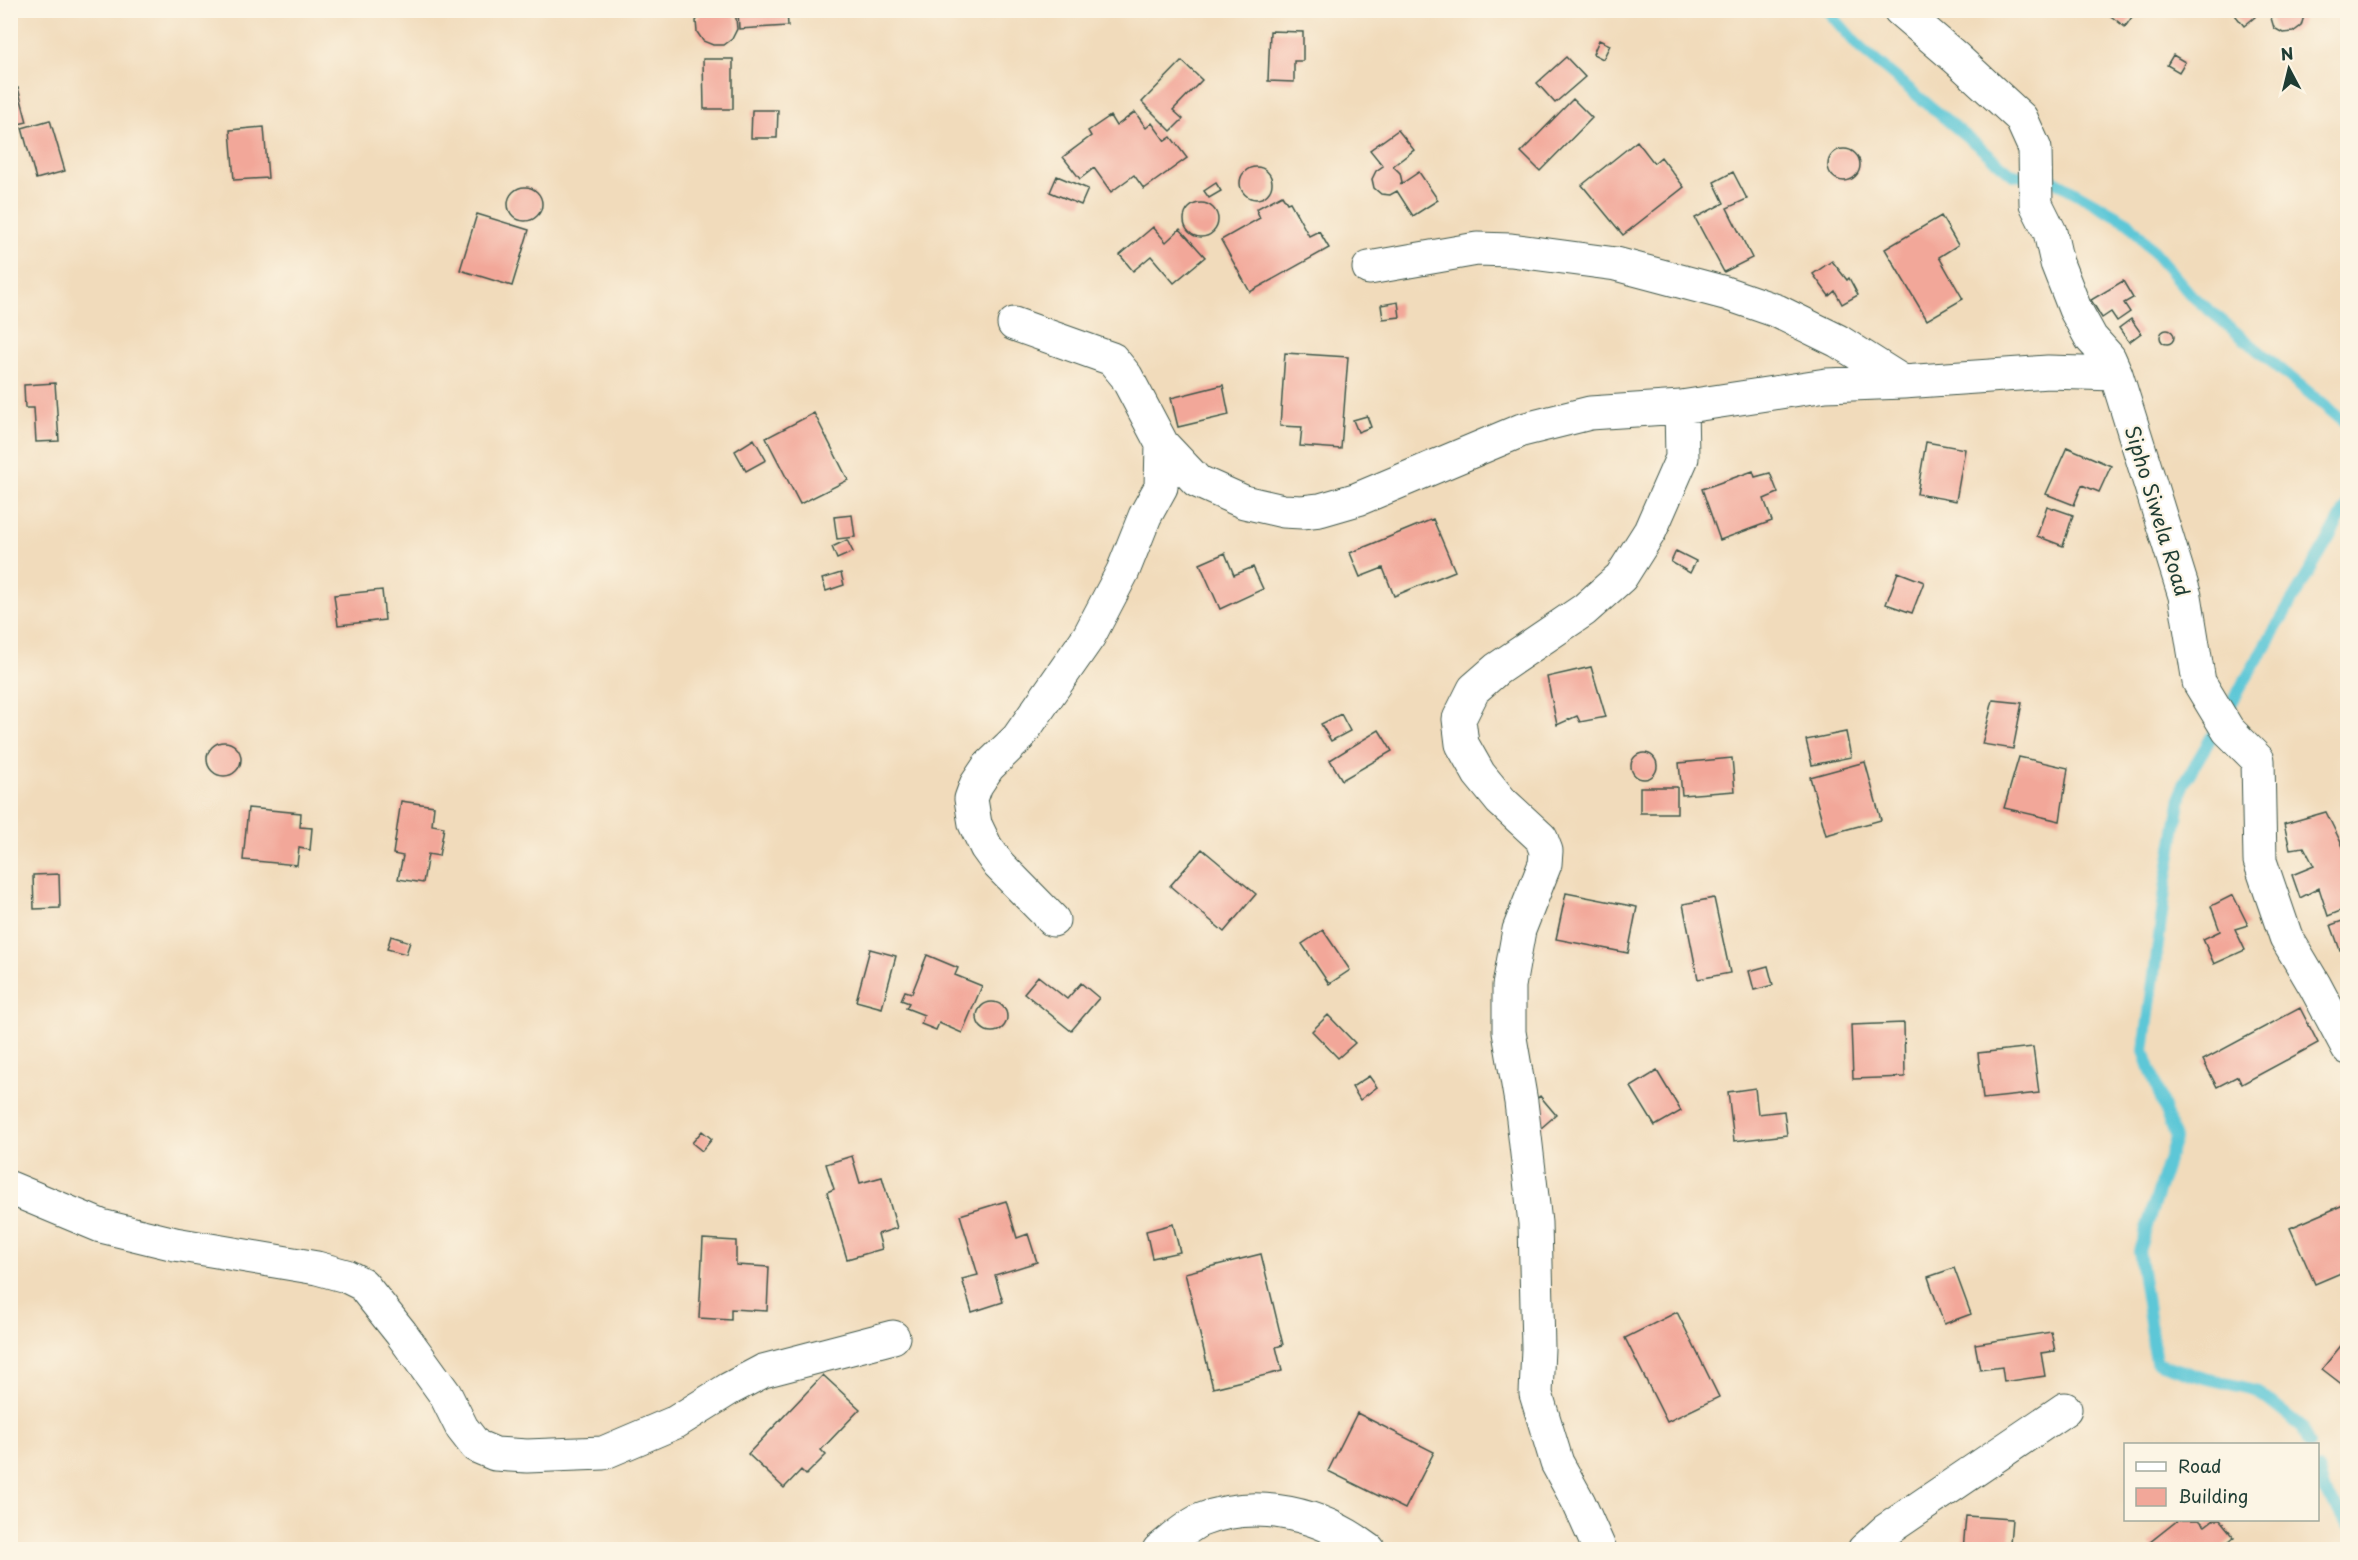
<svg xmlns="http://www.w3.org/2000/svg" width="2358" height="1560" font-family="'Playpen Sans',sans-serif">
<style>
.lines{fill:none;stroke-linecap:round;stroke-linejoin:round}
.stream{stroke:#5dc7d7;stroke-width:12}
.building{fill:#f2a799}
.minor-casing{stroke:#3e5548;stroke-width:35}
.minor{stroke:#fff;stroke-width:33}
.labels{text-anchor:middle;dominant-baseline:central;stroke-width:4.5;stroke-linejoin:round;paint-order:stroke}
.street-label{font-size:20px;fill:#1f3d34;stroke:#fcf5e5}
</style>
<rect width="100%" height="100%" fill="#fcf5e5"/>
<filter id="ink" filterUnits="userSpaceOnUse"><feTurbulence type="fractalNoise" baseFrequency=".0167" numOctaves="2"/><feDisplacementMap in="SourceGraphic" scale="12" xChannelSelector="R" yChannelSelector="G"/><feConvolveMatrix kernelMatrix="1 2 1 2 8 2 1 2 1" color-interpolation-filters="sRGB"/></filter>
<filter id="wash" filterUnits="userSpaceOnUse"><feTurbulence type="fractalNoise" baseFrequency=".008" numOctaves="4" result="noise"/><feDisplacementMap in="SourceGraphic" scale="24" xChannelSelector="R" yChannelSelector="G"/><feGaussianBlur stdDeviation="1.35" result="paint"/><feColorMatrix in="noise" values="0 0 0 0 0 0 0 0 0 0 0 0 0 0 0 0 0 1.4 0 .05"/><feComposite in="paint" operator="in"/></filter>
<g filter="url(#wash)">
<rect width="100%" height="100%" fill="#f1dbbb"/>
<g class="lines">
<path class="stream" d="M1827 10 1860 48 2013 175 2053 180 2128 222 2191 295 2348 425
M2309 1444 2302 1427 2255 1390 2204 1378 2156 1362 2139 1251 2175 1139 2144 1051 2166 883 2183 785 2328 540 2348 504
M2318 1470 2325 1491 2348 1524"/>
</g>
<g id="blocks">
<path class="building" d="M703 10H730L736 18 737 29 732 39 724 45H713L703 41 697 32 696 21Z
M738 10H787L788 26 739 29Z
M2103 10H2137L2125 27Z
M2231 10H2249L2255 17 2244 26Z
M2272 10H2302L2304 16 2301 26 2293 32 2283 33 2274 28 2271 18Z
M1270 31 1303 32V61H1294V82L1268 81Z
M1599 40 1610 45 1603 59 1593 54Z
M2173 55 2185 62 2179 72 2167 65Z
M1566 57 1585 77 1555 103 1537 83Z
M703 59H733V109H704Z
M1182 61 1202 80 1173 110 1183 119 1171 131 1142 102Z
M18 88 27 122 10 126V90Z
M1573 99 1592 118 1540 171 1521 152Z
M752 110H778L777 138H751Z
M1135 112 1146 128 1152 123 1165 141 1171 137 1187 158 1144 189 1134 175 1111 192 1094 168 1080 179 1063 157 1091 136 1088 131 1110 116 1116 126Z
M50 120 65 171 36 179 22 128Z
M264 127 268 178 234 180 230 130Z
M1398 130 1414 150 1393 166 1400 173 1402 182 1401 184 1419 172 1438 200 1413 216 1397 191 1390 195 1381 194 1374 188 1372 179 1376 171 1383 166 1370 150Z
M1637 141 1654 163 1661 157 1684 187 1623 235 1582 185Z
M1828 165a16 16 0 1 1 32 0a16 16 0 1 1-32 0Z
M1240 183a16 16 0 1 1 32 0a16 16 0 1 1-32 0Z
M1733 172 1747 199 1727 208 1752 258 1724 272 1695 218 1724 203 1714 182Z
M1057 176 1088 189 1081 205 1050 192Z
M1216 183 1221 191 1209 198 1204 191Z
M508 204a17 17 0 1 1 34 0a17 17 0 1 1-34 0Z
M1282 195 1287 203 1290 202 1309 236 1319 231 1329 248 1250 292 1221 240 1260 218 1256 209Z
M1184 220a17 17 0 1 1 34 0a17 17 0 1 1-34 0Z
M477 214 529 230 512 286 460 270Z
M1941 216 1958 245 1939 257 1963 299 1927 320 1885 249Z
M1153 227 1166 242 1180 229 1205 257 1174 283 1151 256 1133 271 1120 255Z
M1832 261 1847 280 1849 278 1858 295 1842 304 1835 291 1829 296 1813 274Z
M2123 281 2133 298 2124 303 2130 312 2117 321 2111 312 2102 318 2091 300Z
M1398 302 1400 317 1383 319 1381 305Z
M2131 319 2141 333 2129 342 2119 328Z
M2160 337a7 7 0 1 1 14 0a7 7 0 1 1-14 0Z
M1285 353 1348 357 1341 449 1300 446 1302 427 1280 426Z
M55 383 59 441 36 442 34 408H25L24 385Z
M1223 385 1229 415 1178 427 1171 398Z
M814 413 848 480 800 504 766 438Z
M1367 416 1371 427 1358 432 1353 420Z
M754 439 766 460 746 471 735 451Z
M1926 442 1965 449 1956 501 1917 494Z
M2067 447 2111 466 2099 492 2082 485 2074 505 2046 494Z
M1753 471 1755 477 1770 473 1778 493 1764 499 1772 521 1720 540 1702 489Z
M2047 506 2073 515 2063 546 2037 536Z
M852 515 855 537 837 539 834 517Z
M1433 519 1455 571 1394 596 1383 568 1360 577 1350 553Z
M847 540 853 552 837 559 832 547Z
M1676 551 1696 561 1690 573 1671 562Z
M1225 553 1234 575 1253 567 1263 589 1220 609 1200 564Z
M1898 572 1924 582 1912 613 1886 604Z
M841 573 844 585 826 591 822 579Z
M382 590 385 620 338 625 334 595Z
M1591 667 1606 717 1580 722 1577 716 1557 725 1547 677Z
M1993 700 2022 703 2013 749 1982 744Z
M1341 714 1350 731 1331 741 1321 724Z
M1379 730 1392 751 1342 780 1330 760Z
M1846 732 1851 757 1812 765 1806 740Z
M207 759a17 17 0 1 1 34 0a17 17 0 1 1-34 0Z
M1631 766a13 13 0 1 1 26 0a13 13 0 1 1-26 0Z
M2019 757 2068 768 2060 821 2004 808Z
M1732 758 1735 791 1682 795 1679 763Z
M1865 762 1881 820 1826 835 1810 777Z
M1640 787H1677V813H1640Z
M401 801 434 806 432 825 444 827 439 856 428 854 423 883 398 879 403 856 393 854Z
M248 808 301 813 300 827 312 828 310 850 299 848 297 865 243 860Z
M2326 812 2348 857V864L2342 866 2348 882V908L2328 916 2319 888 2300 898 2292 875 2314 866 2304 847 2290 849 2284 824Z
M1202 849 1256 894 1224 932 1170 886Z
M59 874 60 908 34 909 33 875Z
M1566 893 1637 907 1628 953 1556 939Z
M2233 895 2248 925 2235 929 2245 950 2214 964 2203 939 2220 931 2211 906Z
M1714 898 1730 973 1698 979 1683 904Z
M2348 919V948L2340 950 2331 925Z
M1323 930 1350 970 1329 984 1302 944Z
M391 936 410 942 406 954 387 949Z
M870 949 896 956 882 1008 856 1001Z
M927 955 958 968 955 975 982 986 962 1033 939 1023 936 1030 921 1024 924 1015 906 1008 909 1003 901 1000 905 991 912 993Z
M1768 966 1773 985 1754 990 1749 971Z
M1038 976 1067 999 1081 983 1099 998 1071 1031 1024 993Z
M977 1017a15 15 0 1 1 30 0a15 15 0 1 1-30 0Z
M2300 1008 2318 1043 2242 1084 2238 1076 2217 1087 2203 1060Z
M1328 1015 1355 1043 1338 1058 1312 1031Z
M1904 1023 1905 1077 1853 1079 1851 1025Z
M2033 1047 2039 1093 1983 1099 1978 1053Z
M1657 1071 1681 1111 1655 1126 1631 1087Z
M1369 1076 1377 1087 1360 1100 1352 1087Z
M1755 1088 1758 1114 1784 1111 1787 1135 1734 1141 1728 1092Z
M1540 1096 1556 1115 1540 1129 1524 1110Z
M702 1131 712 1139 702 1151 692 1143Z
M852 1156 860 1183 882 1177 897 1228 878 1234 882 1249 847 1259 827 1192 834 1189 826 1164Z
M1006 1201 1017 1238 1028 1234 1037 1262 995 1275 1003 1302 972 1312 962 1279 978 1275 960 1215Z
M2348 1203V1270L2315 1284 2290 1228Z
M1173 1224 1180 1252 1152 1258 1146 1231Z
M703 1239 736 1241V1265L769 1267 767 1311 731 1309V1320L699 1318Z
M1261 1254 1283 1345 1276 1347 1282 1371 1213 1388 1185 1273Z
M1954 1268 1971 1314 1944 1324 1928 1277Z
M1677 1312 1719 1397 1667 1422 1625 1338Z
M2051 1332 2055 1351 2041 1353 2045 1376 2004 1382 2002 1367 1980 1370 1975 1344Z
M2348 1337V1389L2322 1369Z
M823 1375 860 1409 821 1450 826 1455 806 1475 801 1470 784 1488 748 1454Z
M1357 1413 1434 1452 1405 1509 1328 1471Z
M1966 1516 2012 1519 2010 1543 2020 1544V1550H1963Z
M2178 1520H2199L2205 1526 2213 1520H2220L2234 1537 2218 1550H2154L2149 1543Z"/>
</g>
</g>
<g filter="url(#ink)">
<use href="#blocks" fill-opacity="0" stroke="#3e5548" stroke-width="1.5"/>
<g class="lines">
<defs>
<path id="minor" d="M1900 10 1956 58 2021 118 2035 149 2036 204 2050 232 2057 263 2075 309 2091 338 2109 358 2116 374 2185 596 2199 682 2228 730 2258 760 2260 861 2286 937 2315 986 2348 1048
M1369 268 1477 249 1511 250 1616 264 1725 293 1777 311 1838 341 1903 382
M1014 324 1112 359 1126 376 1162 444 1197 481 1244 502 1283 511 1302 512 1320 510 1358 499 1522 430 1590 413 1681 407 1826 385 1903 382 2048 372 2116 374
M1053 920 999 865 986 847 975 824 971 799 976 785 988 767 1018 738 1089 636 1123 571 1145 516 1161 487 1162 444
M10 1188 101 1226 175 1244 317 1268 346 1276 362 1284 401 1333 445 1394 462 1428 476 1446 495 1454 527 1456 603 1453 676 1422 729 1389 763 1371 893 1337
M1159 1550C1172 1540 1187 1526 1201 1520 1258 1498 1322 1514 1369 1550
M1600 1550 1579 1503 1557 1463 1536 1394 1538 1348 1535 1223 1521 1102 1509 1032V986L1519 930 1545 864 1546 851 1541 838 1501 801 1479 774 1462 744 1459 719 1474 689 1497 669 1584 610 1621 577 1650 531 1682 458 1681 407
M1864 1550 1885 1531 2065 1409"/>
</defs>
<use href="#minor" class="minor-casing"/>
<use href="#minor" class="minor"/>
</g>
</g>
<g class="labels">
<g class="street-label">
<text transform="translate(2158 511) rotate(73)">Sipho Siwela Road</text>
</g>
</g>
<rect width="2358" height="1560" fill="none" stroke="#fcf5e5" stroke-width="36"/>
<rect x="2124" y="1443" width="195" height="78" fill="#fcf5e5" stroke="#a4ab9e" stroke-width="1.5"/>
<rect x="2136" y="1462" width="30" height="9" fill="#ffffff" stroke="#a4ab9e" stroke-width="1.5"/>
<text x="2178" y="1473" font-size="18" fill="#1f3d34">Road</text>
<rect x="2136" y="1488" width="30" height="18" fill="#f2a799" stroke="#a4ab9e" stroke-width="1.5"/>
<text x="2178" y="1503" font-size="18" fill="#1f3d34">Building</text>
<g transform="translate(2289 69) rotate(353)" stroke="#fcf5e5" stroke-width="4.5" paint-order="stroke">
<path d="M0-4.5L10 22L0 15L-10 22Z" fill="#1f3d34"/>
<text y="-9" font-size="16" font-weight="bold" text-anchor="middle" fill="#1f3d34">N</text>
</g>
</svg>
